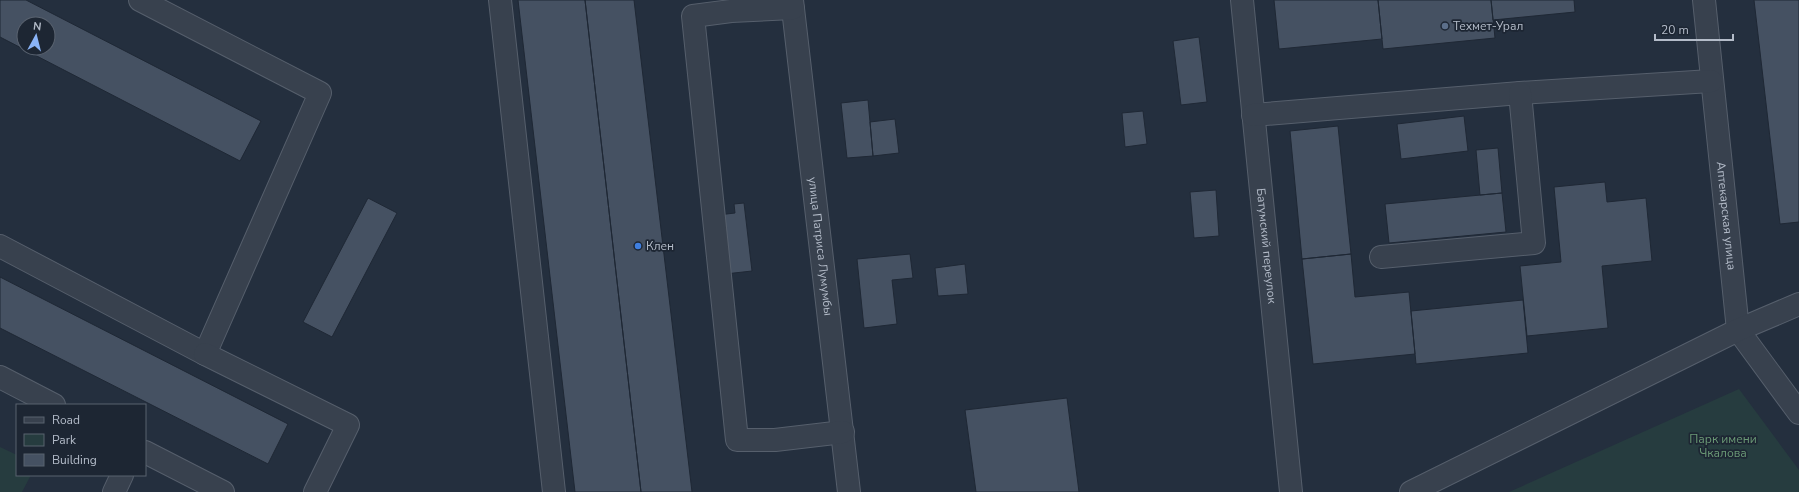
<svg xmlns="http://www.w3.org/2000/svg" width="1799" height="492" font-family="'Nunito Sans',sans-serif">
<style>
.green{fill:#263c3f}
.building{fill:#455162;stroke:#1f2835;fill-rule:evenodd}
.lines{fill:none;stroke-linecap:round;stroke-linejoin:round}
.minor-casing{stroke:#565f6c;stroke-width:24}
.minor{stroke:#38414e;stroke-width:22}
.service-dot{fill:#5c6f8a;stroke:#1d2633;stroke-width:1.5}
.shop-dot{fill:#3f7fe0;stroke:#1d2633;stroke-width:1.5}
.labels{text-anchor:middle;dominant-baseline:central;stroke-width:3.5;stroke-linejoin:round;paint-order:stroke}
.poi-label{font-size:12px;fill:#b4bcc9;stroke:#1d2633;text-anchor:start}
.street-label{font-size:12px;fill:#b4bcc9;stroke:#1d2633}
.park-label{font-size:12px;fill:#6b9a76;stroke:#1d2633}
</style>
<rect width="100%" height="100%" fill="#242f3e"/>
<path class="green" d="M1739 389 1799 470V492H1509Z
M0 447 17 455V475H31L22 492H0Z"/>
<path class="building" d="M0 0H26L261 121 240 161 0 37ZM24 24H48V48H24Z
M518 0H585L641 492H575Z
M585 0H634L692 492H641Z
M1274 0H1378L1382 39 1279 49Z
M1378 0H1491L1495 38 1383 49Z
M1491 0H1574L1575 12 1493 20Z
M1754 0H1799V222L1780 224Z
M1199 37 1207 102 1181 105 1173 41Z
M868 100 873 156 847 158 841 103Z
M1143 111 1147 144 1125 147 1122 113Z
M1464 116 1468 151 1401 159 1397 124Z
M895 119 899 153 873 156 870 122Z
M1338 126 1351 254 1302 259 1290 131Z
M1498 148 1502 193 1480 195 1476 150Z
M1605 182 1607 202 1646 198 1652 261 1602 266 1608 328 1527 336 1520 266 1561 262 1554 187Z
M1216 190 1219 236 1194 238 1190 192Z
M1502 193 1506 232 1389 243 1385 204Z
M368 198 397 213 332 337 303 322Z
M744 203 752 271 725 274 718 215 735 213 734 204Z
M910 254 913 278 892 280 897 324 864 328 857 259Z
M1351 254 1355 297 1409 292 1415 354 1313 364 1302 259Z
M965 264 968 294 938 296 935 268Z
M0 277 288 424 268 464 0 328Z
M1523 300 1528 353 1416 364 1411 311Z
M1067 398 1079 492H976L965 410Z"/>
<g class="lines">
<defs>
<g id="minor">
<path d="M500 0 554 492"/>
<path id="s1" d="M792 0 849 492"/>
<path id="s2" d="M1242 0 1291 492"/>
<path id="s3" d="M1704 0 1738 330 1799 413"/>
<path d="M793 8 731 11 693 16 737 440H775L843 432"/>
<path d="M1253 115 1520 93 1711 81"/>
<path d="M0 246 205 354 320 93 140 0"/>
<path d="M1381 257 1534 243 1520 93"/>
<path d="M205 354 348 425 315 492"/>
<path d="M0 377 54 405"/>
<path d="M145 452 223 492"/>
<path d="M114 492 122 475"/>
<path d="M1411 492 1738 330 1799 304"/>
</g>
</defs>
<use href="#minor" class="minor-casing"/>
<use href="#minor" class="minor"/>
</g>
<circle class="service-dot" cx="1445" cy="26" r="4"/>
<circle class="shop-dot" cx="638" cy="246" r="4"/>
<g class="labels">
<g class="poi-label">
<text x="1453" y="26">Техмет-Урал</text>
<text x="646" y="246">Клен</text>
</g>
<g class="street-label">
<text stroke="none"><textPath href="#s3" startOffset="217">Аптекарская улица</textPath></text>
<text stroke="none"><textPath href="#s1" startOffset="248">улица Патриса Лумумбы</textPath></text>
<text stroke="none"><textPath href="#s2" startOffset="247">Батумский переулок</textPath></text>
</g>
<g class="park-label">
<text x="1723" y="439">Парк имени<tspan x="1723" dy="14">Чкалова</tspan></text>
</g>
</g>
<rect x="16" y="404" width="130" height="72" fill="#1d2633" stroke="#59626f"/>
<rect x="24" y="417" width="20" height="6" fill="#38414e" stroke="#59626f"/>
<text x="52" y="424" font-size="12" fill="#b4bcc9">Road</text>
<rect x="24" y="434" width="20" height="12" fill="#263c3f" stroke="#59626f"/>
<text x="52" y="444" font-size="12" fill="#b4bcc9">Park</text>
<rect x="24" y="454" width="20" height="12" fill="#455162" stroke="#59626f"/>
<text x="52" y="464" font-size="12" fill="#b4bcc9">Building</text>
<g transform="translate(36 36) rotate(7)"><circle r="19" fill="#1d2633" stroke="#59626f"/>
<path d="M0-3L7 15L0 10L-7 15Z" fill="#8ab4f8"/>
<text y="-6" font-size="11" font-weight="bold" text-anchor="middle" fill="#b4bcc9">N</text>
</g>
<path d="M1655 34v6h78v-6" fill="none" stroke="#b4bcc9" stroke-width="2"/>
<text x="1661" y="34" font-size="12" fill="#b4bcc9" stroke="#1d2633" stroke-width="3" paint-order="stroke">20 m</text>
</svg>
